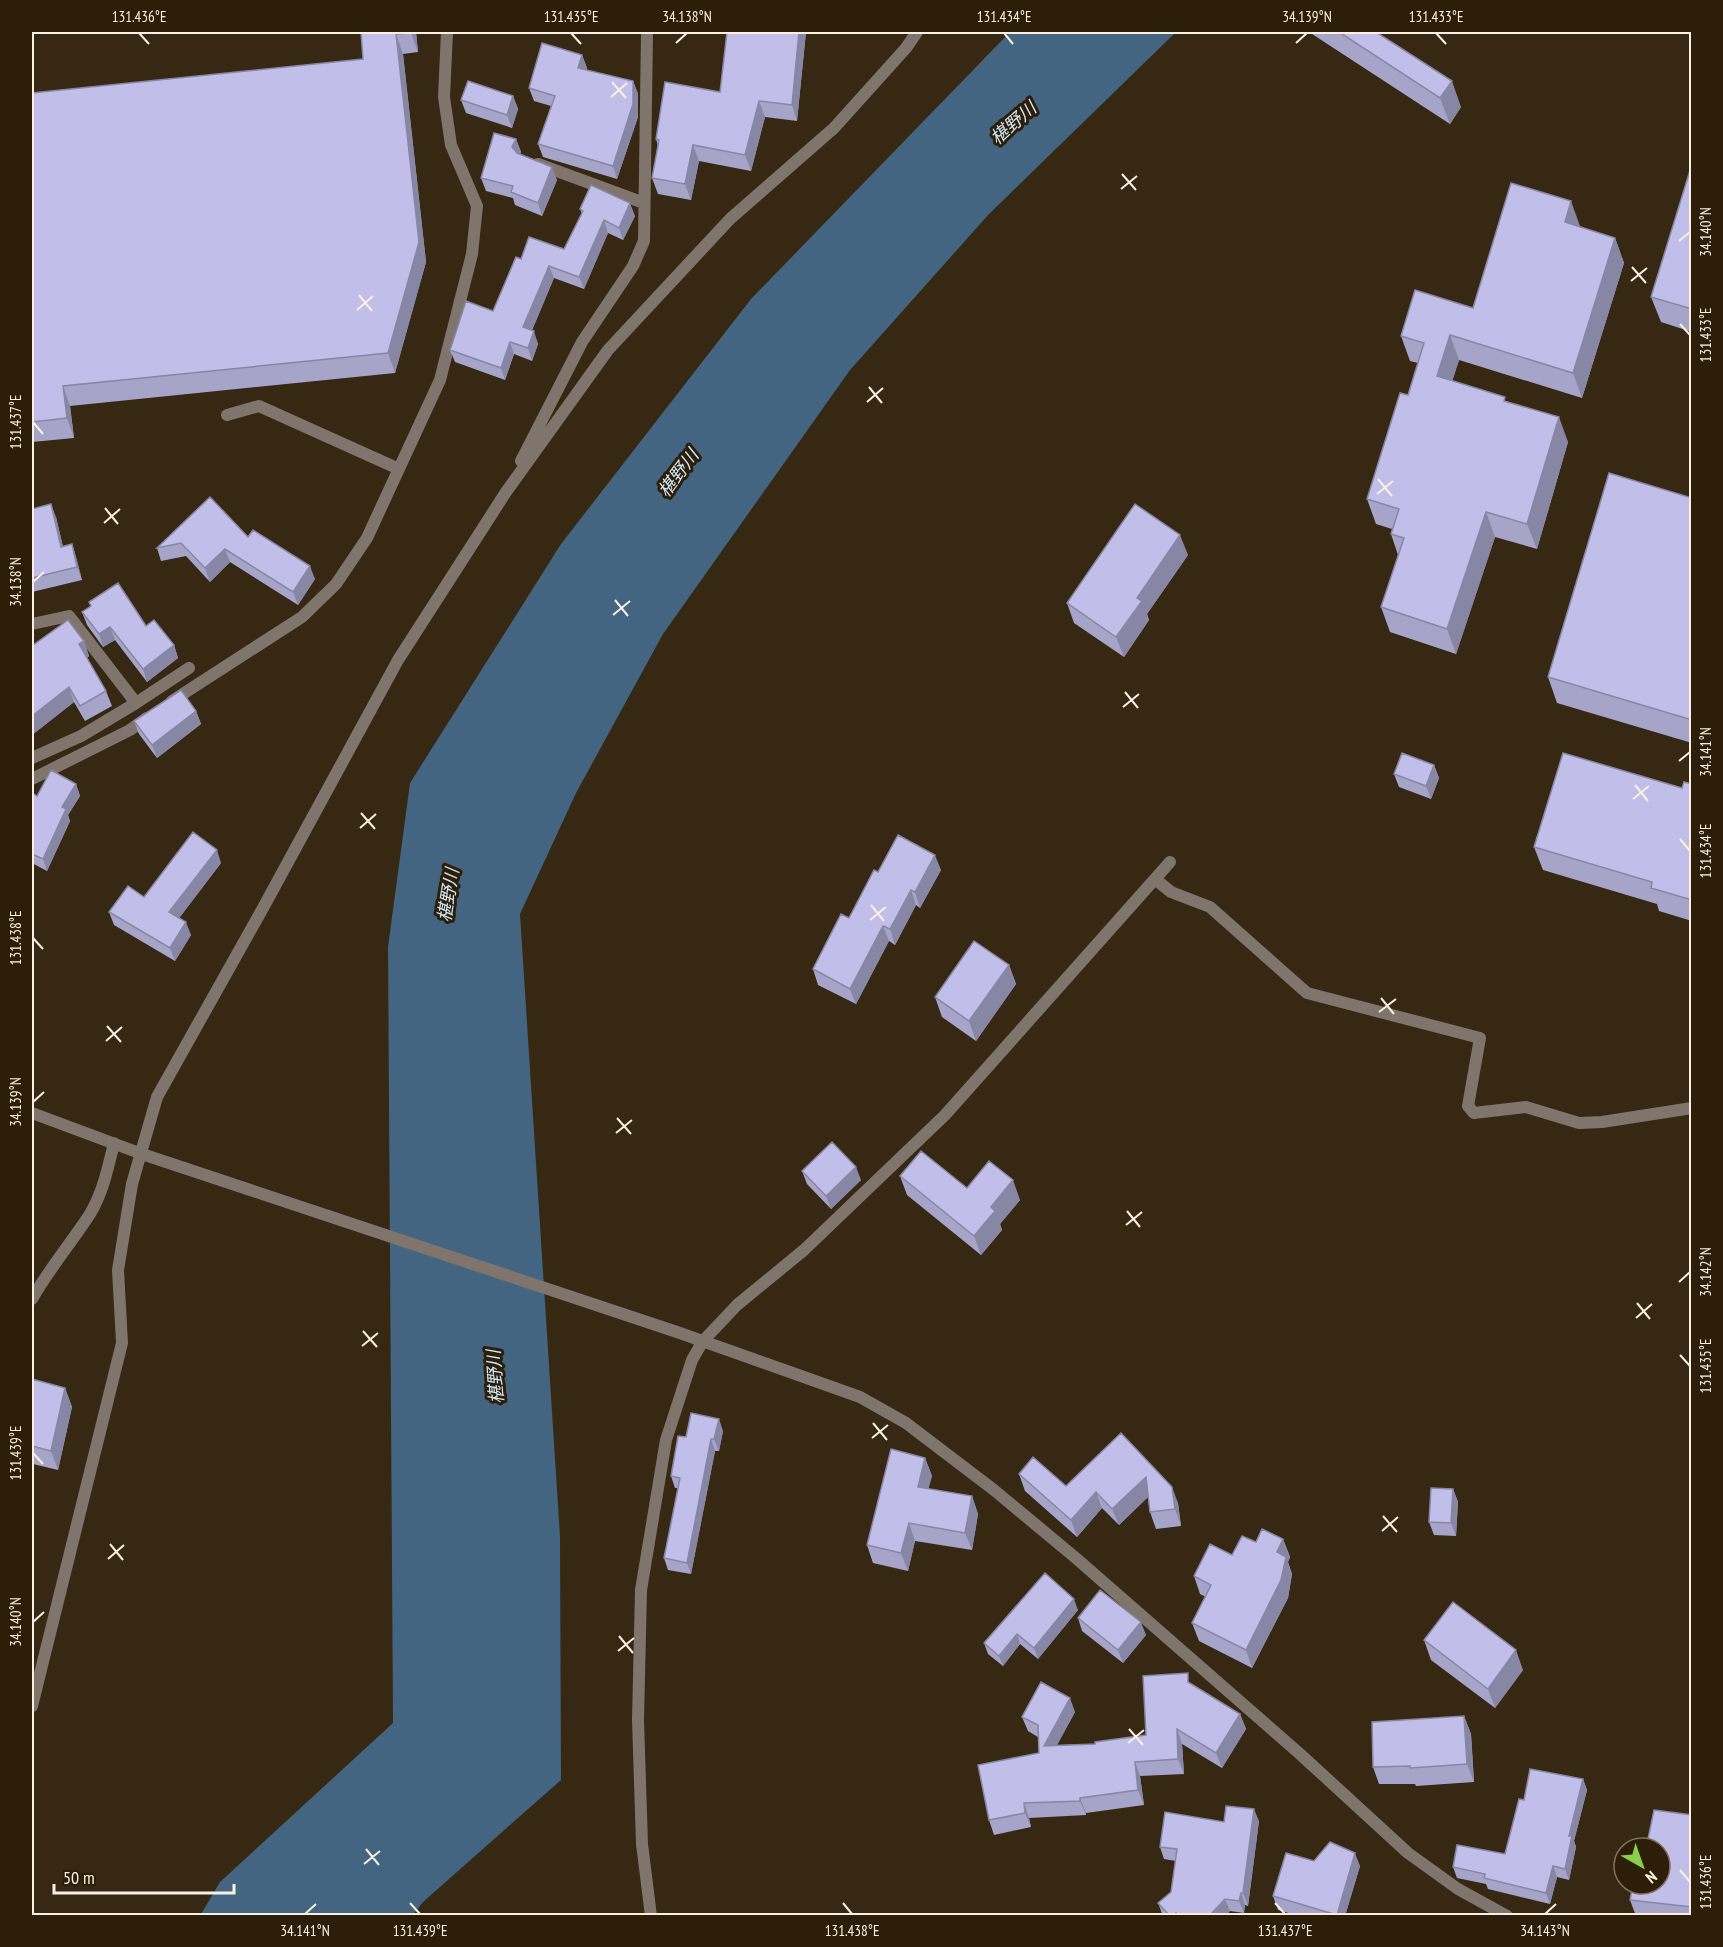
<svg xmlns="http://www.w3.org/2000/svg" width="1723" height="1947" font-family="'PT Sans Narrow','Noto Sans JP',sans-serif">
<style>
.water{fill:#436581}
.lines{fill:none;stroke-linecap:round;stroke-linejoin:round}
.street{stroke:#80756d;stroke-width:12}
.wall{fill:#a6a4c9}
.shaded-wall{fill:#8786a4}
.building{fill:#c1bfea;stroke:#8786a4;stroke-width:1.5}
.ticks{fill:none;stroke:#f9f0e2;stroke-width:2}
.labels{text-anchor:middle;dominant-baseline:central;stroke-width:6;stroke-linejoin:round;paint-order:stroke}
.water-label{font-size:18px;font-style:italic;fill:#cfe6f9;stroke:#2c1e08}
.neatline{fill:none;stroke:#f9f0e2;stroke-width:2}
.ticks-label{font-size:15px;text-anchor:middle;fill:#f9f0e2}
</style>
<rect width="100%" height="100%" fill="#362812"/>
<path class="water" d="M1010 32H1176L989 214 850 370 663 634 576 793 520 914 560 1536 561 1780 423 1902 413 1915 200 1916 220 1882 393 1723 388 947 410 783 561 544 751 299Z"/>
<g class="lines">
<path class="street" d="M538 164 644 203
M227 415 259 406 399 469
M521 461 582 342 633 266 644 241 647 32
M32 624 69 616 136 703 81 736 32 758
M172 701 302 617 336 584 367 538 440 380 472 254 477 206 451 145 444 97 447 32
M136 703 189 668
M32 779 130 730 147 718
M1155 879 1171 892 1210 907 1307 993 1480 1038 1468 1106 1474 1113 1526 1107 1579 1123 1602 1122 1692 1108
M32 1113 142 1154 677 1332 860 1397 906 1423 994 1490 1077 1559 1300 1754 1408 1853 1458 1889 1507 1916
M32 1299C49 1269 71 1243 90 1214 103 1192 108 1168 114 1143
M32 1706 122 1343 118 1270 132 1184 157 1097 263 908 398 660 506 492 608 350 730 219 834 128 906 48 917 32
M651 1916 642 1844 638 1720 641 1590 666 1440 692 1360 703 1341 737 1305 804 1250 945 1115 1170 862"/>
</g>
<path class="wall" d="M361 32H416L418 52 403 54 426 262 395 373 70 406 74 438 32 442V93L363 59Z
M806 32 797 121 765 117 751 171 699 161 691 200 658 194 652 178 658 146 656 139Z
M1309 32H1376L1461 107 1450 124Z
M582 55 587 68 586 70 633 81 638 94V117L617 179 543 157 538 144 551 106 534 101 529 88Z
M513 96 518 109 512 128 466 113 461 100Z
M516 139 521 152 520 154 557 180 542 216 515 205 513 198 486 191 481 178Z
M1692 164V332L1661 322 1651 297Z
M580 209 635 216 623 240 608 233 584 289 554 278 532 330 538 344 532 361 514 354 505 380 455 362 450 350 493 311 521 259 564 249 582 214Z
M1580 226V227L1615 238 1624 263 1582 398 1459 360 1452 381 1507 402 1568 442 1537 549 1495 537 1456 654 1390 632 1381 607 1398 555 1391 534 1392 529 1376 524 1367 499 1408 395 1418 363 1410 361 1401 336 1473 308Z
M210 497 248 537 315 579 298 605 230 562 210 582 186 556 161 561 157 548Z
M1692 498V743L1557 703 1548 677Z
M32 509 56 517 63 547 72 544 76 557 82 580 32 592Z
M1188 555 1147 614 1149 620 1124 657 1074 623 1067 603Z
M89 602 146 626 174 645 178 658 147 682 115 640 103 647 87 625 82 612 91 606Z
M84 641 89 656 87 658 106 691 112 706 85 721 74 702 32 735Z
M196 711 201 724 157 758 139 734 134 721Z
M1434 765 1439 778 1431 799 1399 787 1394 774Z
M76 784 80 796 68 815 70 821 47 871 32 863V798L37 796Z
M1692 784V921L1659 911 1657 904 1543 870 1534 847Z
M221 863 179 918 191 935 175 961 114 925 109 912Z
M941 870 920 908 916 905 895 945 889 941 856 1004 818 985 813 969 849 918 878 872Z
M1009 965 1016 984 976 1041 942 1017 935 997Z
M802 1171 861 1180 831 1209 807 1184Z
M900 1176 967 1188 1020 1200 1000 1224 1002 1230 981 1255 907 1195Z
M32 1379 65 1388 72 1407 58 1470 33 1464 32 1460Z
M723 1431 719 1451H715L691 1574 668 1570 664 1558 678 1488H675L671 1476 686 1437Z
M1121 1433 1178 1503 1181 1526 1156 1529 1150 1512 1148 1497 1119 1525 1102 1508 1077 1537 1025 1491 1019 1474 1066 1486Z
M925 1458 932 1476 928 1489 972 1496 978 1514 972 1550 915 1541 908 1571 873 1563 867 1545Z
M1453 1489 1458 1502 1456 1536 1434 1535 1429 1522Z
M1283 1539 1290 1557 1288 1562 1292 1574 1288 1598 1252 1668 1199 1641 1192 1623 1206 1597 1200 1594 1194 1576 1256 1542Z
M1078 1610 1038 1659 1020 1644 1003 1666 988 1654 984 1643Z
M1078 1618 1146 1635 1123 1663 1082 1631Z
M1424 1640 1523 1670 1495 1708 1431 1660Z
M1192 1684 1240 1714 1246 1729 1222 1768 1182 1744 1184 1774 1140 1776 1144 1805 1086 1813V1815L1029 1818 1031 1827 994 1835 989 1820 1039 1753 1038 1737 1028 1731 1022 1717 1075 1712 1057 1745 1095 1744 1146 1735Z
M1464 1716 1471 1734 1474 1782 1416 1786 1415 1784H1379L1373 1767Z
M1583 1779 1587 1790 1574 1841 1576 1847 1569 1880 1557 1877 1550 1904 1488 1889 1486 1884 1457 1878 1453 1867 1505 1854 1524 1800Z
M1692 1815V1916H1636L1630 1900 1648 1839Z
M1259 1821 1248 1906 1245 1905 1244 1913 1230 1911 1225 1916H1163L1158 1903 1171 1892 1176 1861 1164 1859 1160 1847 1224 1822Z
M1314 1861 1360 1866 1345 1916H1299L1278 1910 1273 1896Z"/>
<path class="shaded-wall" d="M411 32H416L418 52 411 33Z
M799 32H806L797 121 792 105Z
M396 34 403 54 426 262 395 373 388 353Z
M582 55 587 68 583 81 578 68Z
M633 81 638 94V117L617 179 613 166Z
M1452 81 1461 107 1450 124 1440 98Z
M513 96 518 109 512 128 507 115Z
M759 101 765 117 751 171 745 155Z
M516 139 521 152 517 160 512 147Z
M693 145 699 161 691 200 685 184Z
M552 167 557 180 542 216 538 203Z
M1571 201 1580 226 1574 248 1565 222Z
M630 203 635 216 623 240 619 228Z
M604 220 608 233 584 289 579 277Z
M1615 238 1624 263 1582 398 1573 373Z
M549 266 554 278 528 340 523 327Z
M534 331 538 344 532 361 528 348Z
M1450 335 1459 360 1446 401 1437 376Z
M510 342 514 354 505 380 501 368Z
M63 386 70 406 74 438 67 418Z
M1559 417 1568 442 1537 549 1527 524Z
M51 504 56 517 66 560 61 547Z
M1486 512 1495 537 1456 654 1447 629Z
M1180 535 1188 555 1147 614 1149 620 1124 657 1116 637 1137 598Z
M72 544 76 557 82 580 77 567Z
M225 549 230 562 210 582 205 568Z
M310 566 315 579 298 605 293 592Z
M110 627 115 640 103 647 99 634Z
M84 641 89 656 84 659 79 644Z
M174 645 178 658 147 682 143 669Z
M69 687 74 702 32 735V716Z
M196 711 201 724 157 758 152 745Z
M1434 765 1439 778 1431 799 1426 786Z
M76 784 80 796 68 815 70 821 47 871 43 859 62 807Z
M217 850 221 863 174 925 169 912Z
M935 855 941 870 920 908 915 892Z
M911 890 916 905 895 945 890 929Z
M186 922 191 935 175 961 170 948Z
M883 926 889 941 856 1004 850 989Z
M1009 965 1016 984 976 1041 969 1021Z
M856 1167 861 1180 831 1209 826 1196Z
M1013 1180 1020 1200 1000 1224 1002 1230 981 1255 974 1236 991 1207Z
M65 1388 72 1407 58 1470 51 1451Z
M719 1419 723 1431 719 1451 714 1439Z
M711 1439 715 1451 691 1574 687 1563Z
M925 1458 932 1476 924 1505 918 1487Z
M1146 1477 1152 1493 1119 1525 1112 1509Z
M1172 1487 1178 1503 1181 1526 1175 1509Z
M1453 1489 1458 1502 1456 1536 1451 1523Z
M1096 1492 1102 1508 1077 1537 1071 1520Z
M972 1496 978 1514 972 1550 965 1533Z
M909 1523 915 1541 908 1571 901 1553Z
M1283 1539 1290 1557 1288 1562 1292 1574 1288 1598 1252 1668 1246 1650 1277 1552Z
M1074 1599 1078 1610 1038 1659 1034 1648Z
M1141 1622 1146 1635 1123 1663 1118 1650Z
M1017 1634 1020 1644 1003 1666 999 1656Z
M1516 1650 1523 1670 1495 1708 1488 1689Z
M1070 1698 1075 1712 1049 1760 1044 1746Z
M1240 1714 1246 1729 1222 1768 1216 1753Z
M1464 1716 1471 1734 1474 1782 1467 1764Z
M1177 1729 1182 1744 1184 1774 1178 1759Z
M1135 1762 1140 1776 1144 1805 1138 1790Z
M1583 1779 1587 1790 1574 1841 1576 1847 1569 1880 1565 1869 1569 1836Z
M1080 1798 1086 1813V1815L1080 1801Z
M1024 1803 1029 1818 1031 1827 1025 1813Z
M1254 1809 1259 1821 1248 1906 1243 1893Z
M1355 1853 1360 1866 1345 1916H1337Z
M1553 1866 1557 1877 1550 1904 1546 1893Z
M1241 1893 1245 1905 1244 1913 1239 1901Z
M1225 1899 1230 1911 1225 1916H1209Z"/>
<path class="building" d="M361 32H411V33L396 34 419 242 388 353 63 386 67 418 32 422V93L363 59Z
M727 32H799L792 105 759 101 745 155 693 145 685 184 652 178 659 140 656 139 665 82 720 92Z
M1339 32H1376L1452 81 1440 98Z
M542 43 582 55 578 68 633 81V104L613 166 538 144 555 96 529 88Z
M468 81 513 96 507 115 461 100Z
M494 133 516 139 512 147 517 153 552 167 538 203 511 192 513 186 481 178Z
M1692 164V309L1651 297Z
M1511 183 1571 201 1565 222 1615 238 1573 373 1450 335 1437 376 1505 397 1504 401 1559 417 1527 524 1486 512 1447 629 1381 607 1404 538 1391 534 1399 509 1367 499 1400 393 1408 395 1424 343 1401 336 1415 290 1473 308Z
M591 185 630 203 619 228 604 220 579 277 549 266 523 327 534 331 528 348 510 342 501 368 450 350 466 301 493 311 516 257 521 259 529 237 564 249 583 211 580 209Z
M1609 473 1692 498V720L1548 677Z
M210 497 248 537 253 530 310 566 293 592 225 549 205 568 181 543 157 548Z
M51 504 61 547 72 544 77 567 32 578V509Z
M1135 504 1180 535 1137 598 1142 601 1116 637 1067 603Z
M118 583 146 626 154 620 174 645 143 669 110 627 99 634 82 612 91 606 89 602Z
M68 620 84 641 79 644 106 691 80 706 69 687 32 716V646Z
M181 690 196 711 152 745 134 721Z
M1402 753 1434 765 1426 786 1394 774Z
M1563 753 1682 788 1684 782 1692 784V900L1651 888 1652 882 1534 847Z
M51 770 76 784 62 807 66 809 43 859 32 854V798L34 794 37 796Z
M193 832 217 850 169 912 186 922 170 948 109 912 128 886 144 897Z
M898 835 935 855 915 892 911 890 890 929 883 926 850 989 813 969 841 914 849 918 874 870 878 872Z
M974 941 1009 965 969 1021 935 997Z
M832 1142 856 1167 826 1196 802 1171Z
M921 1151 967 1188 989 1161 1013 1180 991 1207 995 1211 974 1236 900 1176Z
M32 1379 65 1388 51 1451 32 1446Z
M691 1413 719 1419 714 1439H711L687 1563 664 1558 680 1478 671 1476 678 1436 686 1437Z
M1121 1433 1172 1487 1175 1509 1150 1512 1146 1477 1112 1509 1096 1492 1071 1520 1019 1474 1033 1457 1066 1486Z
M891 1449 925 1458 918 1487 972 1496 965 1533 909 1523 901 1553 867 1545Z
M1431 1488 1453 1489 1451 1523 1429 1522Z
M1262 1529 1283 1539 1277 1552 1286 1557 1281 1580 1246 1650 1192 1623 1211 1585 1194 1576 1210 1544 1232 1555 1242 1536 1256 1542Z
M1045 1573 1074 1599 1034 1648 1017 1634 999 1656 984 1643Z
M1100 1590 1141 1622 1118 1650 1078 1618Z
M1453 1602 1516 1650 1488 1689 1424 1640Z
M1188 1673V1682L1240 1714 1216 1753 1177 1729 1178 1759 1135 1762 1138 1790 1080 1798V1801L1024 1803 1025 1813 989 1820 978 1765 1039 1753 1038 1725 1022 1717 1041 1682 1070 1698 1044 1746 1095 1744V1742L1146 1735 1143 1676Z
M1464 1716 1467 1764 1410 1768V1766L1373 1767 1372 1722Z
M1530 1769 1583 1779 1569 1836H1572L1565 1869 1553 1866 1546 1893 1484 1878 1485 1874 1453 1867 1457 1845 1505 1854 1519 1799 1524 1800Z
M1226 1806 1254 1809 1243 1893H1241L1239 1901 1225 1899 1209 1916H1179L1176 1913 1174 1916H1170L1158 1903 1171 1892 1177 1849 1160 1847 1165 1812 1224 1822Z
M1654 1810 1692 1815V1907L1630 1900 1633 1884H1660V1848H1639L1640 1839H1648Z
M1330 1842 1355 1853 1337 1915 1273 1896 1286 1853 1314 1861Z"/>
<path class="ticks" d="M139 33 149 44M571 33 581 44M1004 33 1013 44M1436 33 1446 44M676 43 687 33M1296 43 1307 33M612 82 626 98M611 97 627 83M1122 174 1136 190M1121 189 1137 176M1679 241 1690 232M1632 267 1646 283M1631 281 1647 268M359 295 372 311M357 310 373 296M1680 324 1690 335M869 387 882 403M867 402 883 388M33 422 43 434M1378 479 1392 496M1377 494 1393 481M105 508 118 524M104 523 120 509M33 582 44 572M615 600 628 616M613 615 630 601M1125 692 1138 708M1123 707 1139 694M1679 761 1690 752M1635 785 1648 801M1633 799 1649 786M361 813 375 829M360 828 376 814M1680 839 1690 851M871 905 884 921M870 920 886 907M33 938 43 949M1381 998 1394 1014M1379 1012 1396 999M107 1026 121 1042M106 1041 122 1027M33 1102 44 1092M617 1118 631 1134M616 1133 632 1120M1127 1211 1140 1227M1126 1225 1142 1212M1679 1282 1690 1272M1637 1303 1650 1319M1636 1318 1652 1304M363 1331 377 1347M362 1346 378 1333M1680 1355 1690 1366M873 1423 887 1440M872 1438 888 1425M33 1453 43 1464M1383 1516 1397 1532M1382 1531 1398 1517M110 1544 123 1560M108 1559 124 1545M33 1622 44 1612M619 1636 633 1653M618 1651 634 1638M1129 1729 1143 1745M1128 1743 1144 1730M366 1849 379 1865M364 1864 380 1851M1680 1870 1690 1882M410 1903 420 1914M843 1903 852 1914M1275 1903 1285 1914M305 1914 316 1904M1545 1914 1556 1904"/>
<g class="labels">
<g class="water-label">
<text transform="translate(1013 123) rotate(-41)">椹野川</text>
<text transform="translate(678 473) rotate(-53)">椹野川</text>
<text transform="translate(448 895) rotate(-81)">椹野川</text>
<text transform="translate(495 1377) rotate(-94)">椹野川</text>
</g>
</g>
<rect width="1723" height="1947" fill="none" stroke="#2c1e08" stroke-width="66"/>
<g transform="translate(1642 1866) rotate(140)"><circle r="28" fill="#2c1e08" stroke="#7e725f" stroke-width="1.5"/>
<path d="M0-4.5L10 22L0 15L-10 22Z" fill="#88cf4a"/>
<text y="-9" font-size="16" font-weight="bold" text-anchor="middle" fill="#f9f0e2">N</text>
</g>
<path d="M54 1884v9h180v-9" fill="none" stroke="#f9f0e2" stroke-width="3"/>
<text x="63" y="1884" font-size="18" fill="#f9f0e2" stroke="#2c1e08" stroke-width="4.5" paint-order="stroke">50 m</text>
<rect x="33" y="33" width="1657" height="1881" class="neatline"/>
<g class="ticks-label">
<text x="139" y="22">131.436°E</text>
<text x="571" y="22">131.435°E</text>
<text x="687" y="22">34.138°N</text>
<text x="1004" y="22">131.434°E</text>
<text x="1307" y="22">34.139°N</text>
<text x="1436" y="22">131.433°E</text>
<text transform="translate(1706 232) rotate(-90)" y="5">34.140°N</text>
<text transform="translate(1706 335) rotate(-90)" y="5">131.433°E</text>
<text transform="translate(16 422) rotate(-90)" y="5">131.437°E</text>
<text transform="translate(16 582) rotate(-90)" y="5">34.138°N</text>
<text transform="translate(1706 752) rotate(-90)" y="5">34.141°N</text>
<text transform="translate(1706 851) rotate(-90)" y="5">131.434°E</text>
<text transform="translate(16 938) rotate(-90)" y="5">131.438°E</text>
<text transform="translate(16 1102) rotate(-90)" y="5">34.139°N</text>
<text transform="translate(1706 1272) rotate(-90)" y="5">34.142°N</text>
<text transform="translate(1706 1366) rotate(-90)" y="5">131.435°E</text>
<text transform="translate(16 1453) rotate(-90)" y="5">131.439°E</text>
<text transform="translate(16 1622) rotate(-90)" y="5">34.140°N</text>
<text transform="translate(1706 1882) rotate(-90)" y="5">131.436°E</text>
<text x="305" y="1936">34.141°N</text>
<text x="420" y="1936">131.439°E</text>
<text x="852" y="1936">131.438°E</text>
<text x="1285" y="1936">131.437°E</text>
<text x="1545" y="1936">34.143°N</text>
</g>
</svg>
